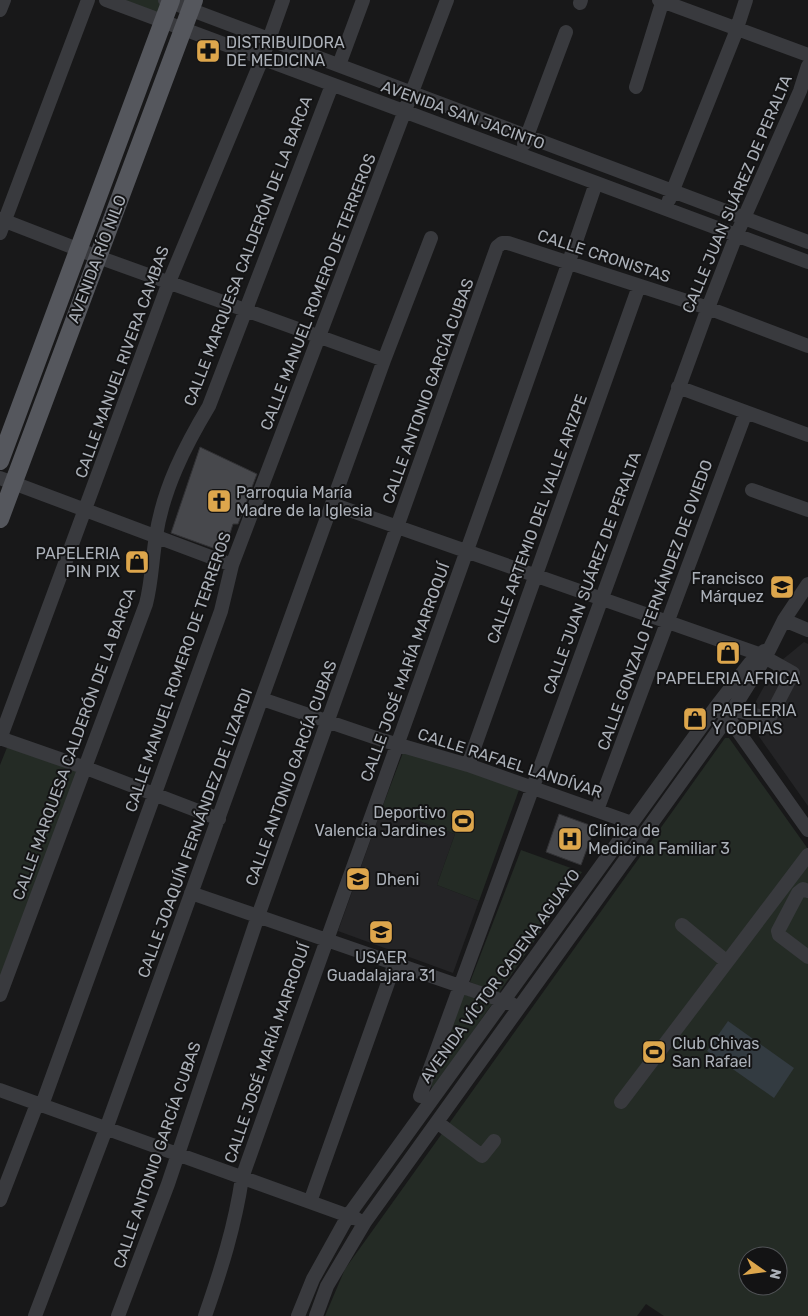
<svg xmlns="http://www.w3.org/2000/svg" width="808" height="1316" font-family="Rubik,sans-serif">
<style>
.built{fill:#242426}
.green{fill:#242b25;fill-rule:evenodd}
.water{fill:#333b41}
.building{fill:#47484c;stroke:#323235}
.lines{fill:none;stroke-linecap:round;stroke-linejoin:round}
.minor{stroke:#393a3e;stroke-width:14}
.major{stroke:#55575d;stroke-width:18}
.labels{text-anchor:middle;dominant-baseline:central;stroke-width:4;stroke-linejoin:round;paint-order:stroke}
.poi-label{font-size:16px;fill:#abb0b8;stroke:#131314;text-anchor:start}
.street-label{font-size:16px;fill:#abb0b8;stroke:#131314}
</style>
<rect width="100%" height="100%" fill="#181819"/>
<path class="built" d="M804 642 808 644V806L753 728 751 721 756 701 776 665Z
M382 808 455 834 437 885 479 901 453 973 338 931Z"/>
<path class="green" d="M109 0H161L162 21Z
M725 738H729L808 849V1316H664L646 1304 637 1316H325L345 1269ZM748 1256H778V1286H748Z
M8 745 81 770 0 983V765Z
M404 750 520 787 479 901 437 885 455 834 382 808Z
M521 850 582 872 498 994 470 982Z
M463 994 492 1004 432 1091 430 1076Z"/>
<path class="water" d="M728 1021 794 1068 774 1098 707 1051Z"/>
<path class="building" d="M200 447 257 474 238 524H233L224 552 171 533Z
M559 814 595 827 581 865 546 852Z"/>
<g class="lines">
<path class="minor" d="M106 0 808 262
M165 0 808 242
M659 0 808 55
M580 3 581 0
M0 10 4 0
M339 65 363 0
M636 87 663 0
M524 144 566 32
M669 200 734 37 746 0
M0 219 98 257 384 360
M0 233 88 0
M678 387 808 435
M0 478 232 565
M752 490 808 510
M332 504 759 654 793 673 769 719 733 709
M784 620 808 630
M262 699 382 740 468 765 632 823
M722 713 728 717 808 830
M0 738 86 768 219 819
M0 739 169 282 262 59 283 0
M468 765 639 286
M597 810 746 412
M808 891 803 889 798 893 778 931 779 935 808 957
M191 893 512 1004
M682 925 727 962
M0 995 146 604C152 581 152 559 156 536 163 489 185 446 209 406L332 85
M0 1090 357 1219
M420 1096 708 308 736 236 800 91 808 66
M621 1102 808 855
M42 1105 221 611 232 565 447 0
M437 1122 482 1156 494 1141
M0 1200 37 1104
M310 1202 395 963
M35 1316 106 1129 384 360 431 238
M118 1316 168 1184 258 916 497 247 502 243H508L708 308 808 346
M205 1316C221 1270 235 1226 242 1178 359 846 482 517 596 183
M298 1316 313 1279 348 1216 715 708 750 663 764 651
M316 1316 327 1286 365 1222 728 717 765 658 784 620 808 584"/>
<path class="major" d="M0 461 171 0
M0 519 194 0"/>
</g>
<defs>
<symbol id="pharmacy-square" viewBox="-11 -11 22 22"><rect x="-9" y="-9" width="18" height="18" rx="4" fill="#dda64c" stroke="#131314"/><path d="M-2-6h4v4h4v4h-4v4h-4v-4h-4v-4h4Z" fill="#111"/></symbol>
<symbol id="church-square" viewBox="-11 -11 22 22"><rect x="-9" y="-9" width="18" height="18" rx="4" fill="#dda64c" stroke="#131314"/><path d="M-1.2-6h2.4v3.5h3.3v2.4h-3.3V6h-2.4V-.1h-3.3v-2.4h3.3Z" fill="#111"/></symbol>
<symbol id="shop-square" viewBox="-11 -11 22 22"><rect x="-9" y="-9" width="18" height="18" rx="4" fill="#dda64c" stroke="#131314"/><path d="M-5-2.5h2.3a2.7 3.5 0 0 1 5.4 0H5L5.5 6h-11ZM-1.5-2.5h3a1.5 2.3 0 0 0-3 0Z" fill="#111"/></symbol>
<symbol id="school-square" viewBox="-11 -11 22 22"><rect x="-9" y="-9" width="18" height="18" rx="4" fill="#dda64c" stroke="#131314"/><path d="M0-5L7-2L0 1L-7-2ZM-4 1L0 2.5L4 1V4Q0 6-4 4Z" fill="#111"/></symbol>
<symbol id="stadium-square" viewBox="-11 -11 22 22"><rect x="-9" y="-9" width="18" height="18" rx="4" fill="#dda64c" stroke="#131314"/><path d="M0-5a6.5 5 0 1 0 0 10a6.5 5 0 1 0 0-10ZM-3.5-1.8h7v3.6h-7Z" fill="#111"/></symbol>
<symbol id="hospital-square" viewBox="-11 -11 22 22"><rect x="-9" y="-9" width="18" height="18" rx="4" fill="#dda64c" stroke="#131314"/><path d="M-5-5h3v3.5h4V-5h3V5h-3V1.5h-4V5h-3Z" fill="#111"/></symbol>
</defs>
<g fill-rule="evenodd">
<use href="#pharmacy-square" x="194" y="37" width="28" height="28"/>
<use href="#church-square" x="205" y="487" width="28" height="28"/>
<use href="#shop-square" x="123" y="548" width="28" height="28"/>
<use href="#school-square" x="768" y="573" width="28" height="28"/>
<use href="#shop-square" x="714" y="639" width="28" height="28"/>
<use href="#shop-square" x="681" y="705" width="28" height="28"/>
<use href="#stadium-square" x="449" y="807" width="28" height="28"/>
<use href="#hospital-square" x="556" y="825" width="28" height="28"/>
<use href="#school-square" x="344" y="865" width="28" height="28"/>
<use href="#school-square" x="367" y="918" width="28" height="28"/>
<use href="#stadium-square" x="640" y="1038" width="28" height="28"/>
</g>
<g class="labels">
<g class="poi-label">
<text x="226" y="42">DISTRIBUIDORA<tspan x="226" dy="18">DE MEDICINA</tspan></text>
<text x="236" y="492">Parroquia María<tspan x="236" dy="18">Madre de la Iglesia</tspan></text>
<text x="120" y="553" text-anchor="end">PAPELERIA<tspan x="120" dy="18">PIN PIX</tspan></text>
<text x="764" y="578" text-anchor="end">Francisco<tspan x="764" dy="18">Márquez</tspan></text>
<text x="728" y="678" text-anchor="middle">PAPELERIA AFRICA</text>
<text x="712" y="710">PAPELERIA<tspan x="712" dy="18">Y COPIAS</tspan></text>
<text x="446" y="812" text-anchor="end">Deportivo<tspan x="446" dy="18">Valencia Jardines</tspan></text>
<text x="588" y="830">Clínica de<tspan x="588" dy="18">Medicina Familiar 3</tspan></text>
<text x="376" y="879">Dheni</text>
<text x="381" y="957" text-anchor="middle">USAER<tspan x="381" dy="18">Guadalajara 31</tspan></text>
<text x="672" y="1043">Club Chivas<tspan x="672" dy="18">San Rafael</tspan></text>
</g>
<g class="street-label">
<text transform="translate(463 115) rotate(20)">AVENIDA SAN JACINTO</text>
<text transform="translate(737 194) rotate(-67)">CALLE JUAN SUÁREZ DE PERALTA</text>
<text transform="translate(248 251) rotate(-69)">CALLE MARQUESA CALDERÓN DE LA BARCA</text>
<text transform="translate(604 256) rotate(18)">CALLE CRONISTAS</text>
<text transform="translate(97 259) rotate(-69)">AVENIDA RÍO NILO</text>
<text transform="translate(318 292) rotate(-69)">CALLE MANUEL ROMERO DE TERREROS</text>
<text transform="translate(122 362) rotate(-70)">CALLE MANUEL RIVERA CAMBAS</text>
<text transform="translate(428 391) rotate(-70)">CALLE ANTONIO GARCÍA CUBAS</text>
<text transform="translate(537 519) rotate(-70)">CALLE ARTEMIO DEL VALLE ARIZPE</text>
<text transform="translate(592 573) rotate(-70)">CALLE JUAN SUÁREZ DE PERALTA</text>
<text transform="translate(655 605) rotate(-70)">CALLE GONZALO FERNÁNDEZ DE OVIEDO</text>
<text transform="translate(178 672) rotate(-71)">CALLE MANUEL ROMERO DE TERREROS</text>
<text transform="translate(405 672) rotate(-70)">CALLE JOSÉ MARÍA MARROQUÍ</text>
<text transform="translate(74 744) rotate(-70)">CALLE MARQUESA CALDERÓN DE LA BARCA</text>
<text transform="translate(510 763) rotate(18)">CALLE RAFAEL LANDÍVAR</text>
<text transform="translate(291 773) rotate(-70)">CALLE ANTONIO GARCÍA CUBAS</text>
<text transform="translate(195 833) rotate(-70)">CALLE JOAQUÍN FERNÁNDEZ DE LIZARDI</text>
<text transform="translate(500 976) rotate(-54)">AVENIDA VÍCTOR CADENA AGUAYO</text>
<text transform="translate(267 1053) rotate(-71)">CALLE JOSÉ MARÍA MARROQUÍ</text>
<text transform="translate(157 1155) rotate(-71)">CALLE ANTONIO GARCÍA CUBAS</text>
</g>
</g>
<g transform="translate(763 1271) rotate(104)"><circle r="24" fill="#131314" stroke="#505256"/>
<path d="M0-4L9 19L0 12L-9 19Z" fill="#dda64c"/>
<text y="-8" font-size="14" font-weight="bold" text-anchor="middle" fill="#abb0b8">N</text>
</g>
</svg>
